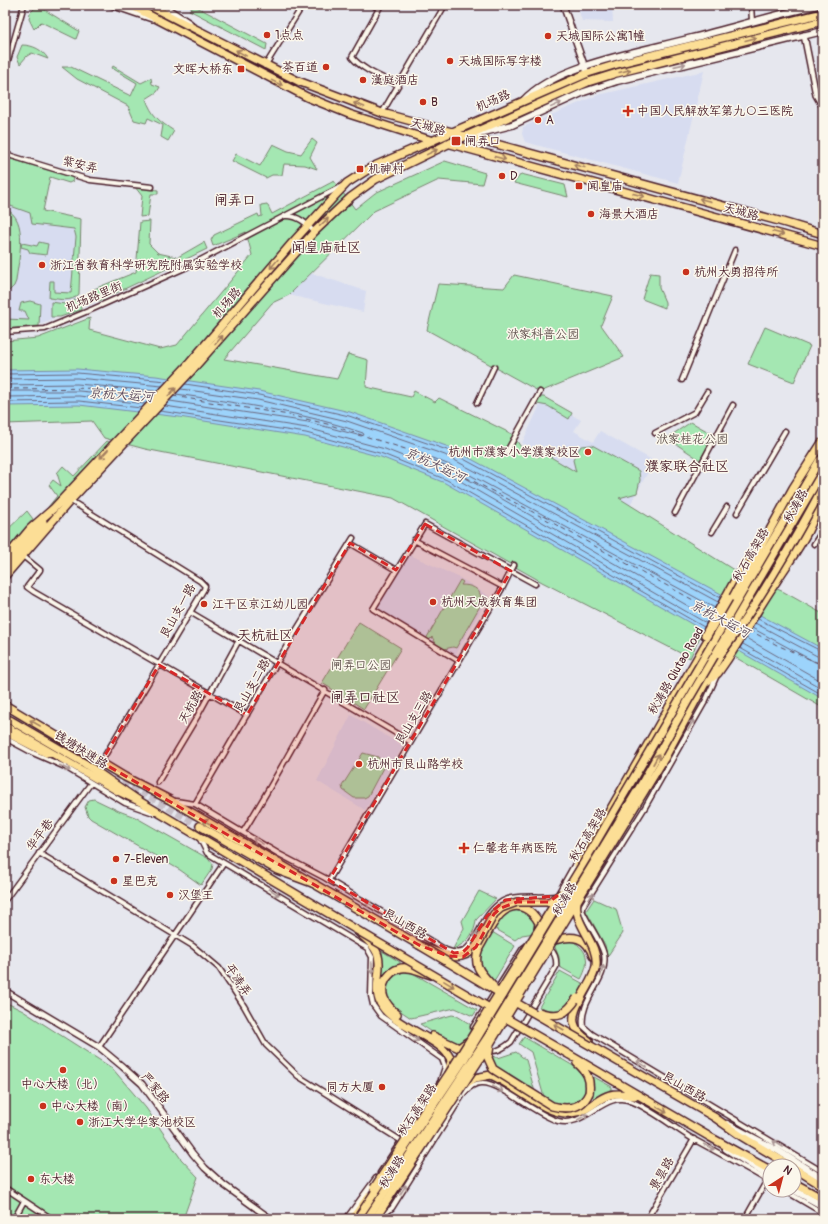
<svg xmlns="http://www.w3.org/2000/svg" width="828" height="1224" font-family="Pangolin,'LXGW WenKai TC',sans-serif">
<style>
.built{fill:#d7dcf0}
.green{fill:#a4e7b2;stroke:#77836e}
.water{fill:#9cd3fb;stroke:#7b8ba8}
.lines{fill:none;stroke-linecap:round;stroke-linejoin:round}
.shore{stroke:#6b677e;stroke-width:1}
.ferry{stroke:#5e4c5f;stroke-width:1;stroke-dasharray:5 4;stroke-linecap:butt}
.trunk-tunnel{stroke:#c7bfc7;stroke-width:7;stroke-dasharray:7 3.5;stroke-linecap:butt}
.minor-casing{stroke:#4a1f2b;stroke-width:7}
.tertiary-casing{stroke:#4a1f2b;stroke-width:8}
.secondary-casing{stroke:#4a1f2b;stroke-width:9}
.primary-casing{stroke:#4a1f2b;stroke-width:10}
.trunk-casing{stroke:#4a1f2b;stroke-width:10}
.minor{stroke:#fbf7ec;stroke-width:4}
.tertiary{stroke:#fbf7ec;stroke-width:5}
.secondary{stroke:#fbf7ec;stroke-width:6}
.primary{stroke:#fcde96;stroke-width:7}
.trunk{stroke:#fcde96;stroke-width:7}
.primary-bridge-casing{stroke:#4a1f2b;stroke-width:10;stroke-linecap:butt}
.trunk-bridge-casing{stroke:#4a1f2b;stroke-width:10;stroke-linecap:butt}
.primary-bridge{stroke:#fcde96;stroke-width:7}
.trunk-bridge{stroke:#fcde96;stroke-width:7}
.oneway{stroke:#a37e60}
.oneway2{stroke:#ab9695}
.marked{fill:#d62828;fill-opacity:0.2;stroke:#d62828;stroke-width:3;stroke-dasharray:8 5;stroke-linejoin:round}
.poi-dot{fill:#c8321e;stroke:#fbf7ec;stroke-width:1.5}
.labels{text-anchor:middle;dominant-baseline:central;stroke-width:3;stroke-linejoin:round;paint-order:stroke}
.poi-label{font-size:12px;fill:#4a1f2b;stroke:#fbf7ec;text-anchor:start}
.street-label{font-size:12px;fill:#4a1f2b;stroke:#fbf7ec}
.park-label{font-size:12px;fill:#60514d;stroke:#fbf7ec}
.water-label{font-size:13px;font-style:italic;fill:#5e4c5f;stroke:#fbf7ec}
.quarter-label{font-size:14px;fill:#4a1f2b;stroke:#fbf7ec}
</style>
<rect width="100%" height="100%" fill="#e6e7ee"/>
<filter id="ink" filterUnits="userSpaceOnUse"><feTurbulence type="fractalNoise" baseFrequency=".025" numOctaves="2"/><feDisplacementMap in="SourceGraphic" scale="8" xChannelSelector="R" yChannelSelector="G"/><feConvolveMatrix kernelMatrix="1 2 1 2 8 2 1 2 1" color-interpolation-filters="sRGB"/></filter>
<g filter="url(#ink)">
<path class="built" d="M577 5H612L613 22 582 21Z
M704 71 678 183 525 142 522 134 523 127 598 95Z
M5 204 80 223 77 307 42 324 5 326Z
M311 273 366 291 363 312 289 295Z
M543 399 581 420 574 431 593 442 600 431 654 461 630 505 522 443Z
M408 554 460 578 489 596 455 656 376 609Z
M351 715 403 746 365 810 317 781Z"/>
<path class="green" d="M34 5H41L40 7 79 31 76 39 41 22 34 29 29 19 30 13 35 8Z
M195 6 267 44 266 50 189 10Z
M22 45C33 45 43 50 48 59L32 53 27 56 20 64 17 57Z
M113 66 141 83 151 78 152 84 160 87 157 92 146 99C152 116 159 121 174 131L168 141 161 137 163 125 148 118 146 123 134 120 128 106 77 79 62 67H71L131 96 137 83 112 68Z
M312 139 317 143 310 157 317 169 305 165 284 164 282 175H272L266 178 232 161 236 154 260 166 273 144 288 151 301 154Z
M5 157 72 177 73 181 69 183 50 177 43 211 81 219 79 294C71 303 60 299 49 298L50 281H54V292L71 293 76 237 74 229 32 224 30 213 5 204Z
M445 161 485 173 482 184 439 180 374 211 289 295 272 303 224 359 337 379 348 354 368 360 366 387 411 397 414 391 435 402 439 398 512 434 523 450 538 457 544 453 576 472 573 460 581 446 592 445 639 471 640 480 637 493 619 498 737 572 784 592 823 614V708L700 637 690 658 542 582 393 498 145 449 104 438 92 421 5 424V341L38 338 90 318 89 330 160 349 177 345 252 255 246 232 213 246 211 240 214 235 258 214 259 217 262 216 261 205 267 204 272 214 334 181 355 209 375 193Z
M521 174 565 185 568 197 514 183Z
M135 187 158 190V194H151L148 216 140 217 142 196Z
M5 209C30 218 18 261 16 281L14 286 5 295Z
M150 221 149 244 158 253 176 257 177 264 99 301 94 289 136 272 140 222Z
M39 242 48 244 46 255 30 253 28 249 21 247 22 243 37 246Z
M204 242 207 249 180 262 178 257Z
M650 273 659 274V288L665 302V308L642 299Z
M514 275 613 296 601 325 624 357 540 392 427 330 438 284 504 288Z
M74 300H81V310L60 317H51V302L72 305Z
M30 301 40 304 39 326 5 329V319L29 320 25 311H19L21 303Z
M765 327 810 346 794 382 748 364Z
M540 397H544L572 413 569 419 548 406 537 404Z
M691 422 714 435 700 460 667 438Z
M107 441 111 443 52 507H48L57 496 49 485 53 480 61 486 57 473 63 466 74 476Z
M27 511 33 519 5 552V532Z
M460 580 463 582 461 585C471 585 480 588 481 598L484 599 456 648 453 647 444 649 437 645 432 637 429 640 426 639Z
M359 622 401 648 364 709 322 683Z
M363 753 378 757 384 766 368 796 364 798H354L343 790 342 786Z
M94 799 119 811 135 817 209 859 213 864 212 869 201 885 180 870 91 819 88 816 85 807 89 800Z
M479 891 496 899 476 920C475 934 466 944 453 949L464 928 462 921Z
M594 899 616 909 623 933 607 957 605 945 586 911Z
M513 910C527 912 537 917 535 933L522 935 515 940 492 927 505 912Z
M492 932 515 946 494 981C471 965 480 951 492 932Z
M568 939C588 948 591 961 581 979L558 966 559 957 554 945 557 942Z
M382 951 400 962V966L392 968 383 976 381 975Z
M409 971 416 975 477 1010 473 1016 455 1008 411 1018 393 1006 386 995C386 981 395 973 409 971Z
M560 971 584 984C572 1004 564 1018 539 1007Z
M5 1002 23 1011 112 1068 146 1108 181 1159 198 1177 183 1219H5Z
M452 1015 457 1016 470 1024 471 1031C469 1034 467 1040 464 1042 456 1050 428 1029 420 1024Z
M524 1037 582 1071C592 1085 584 1105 565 1105 557 1105 550 1100 544 1097L531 1052 519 1044Z
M516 1052 526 1060 535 1092C520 1083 496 1075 492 1056L498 1058Z
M594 1077 612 1087V1090L594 1098 592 1096 593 1089 592 1078Z"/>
<path class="water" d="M77 369 156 376 259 391 350 412 449 447 823 649V699L445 483 381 457 305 437 179 417 79 405 5 406V370Z"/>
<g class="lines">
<path class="shore" d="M5 374 77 373 167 381
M5 379 77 378 162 386
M185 384 259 395 349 416 447 450 720 598
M5 385 77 384 157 391
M181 389 258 400 347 421 445 455 718 602
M5 391H79L150 398
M5 397 79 396 145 404
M170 401 308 422 361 436 364 435 363 433C303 412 238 403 176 394
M5 402 79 401 141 408
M165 406 307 428 385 449 450 475 706 623
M160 411 306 433 383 454 447 480 704 627
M420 453 452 466 453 468 451 469 419 456 418 454Z
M709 618 457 473V470L459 469 715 608
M758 619 823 652
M755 623 817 656 823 657
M752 628 815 662 823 663
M746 638 823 682
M743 644 823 689
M740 648 823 695"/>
<path class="ferry" d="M5 389 114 388 158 393
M173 396 289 415 327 424 421 454 531 511 715 612
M749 630 777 645 823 665"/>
<path class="trunk-tunnel" d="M5 712 200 826"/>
<defs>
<path id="minor" d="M373 5 376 7 380 5
M381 5 352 57C362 70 384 78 398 85
M751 5 752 21
M265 66 303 5
M5 71 24 5
M382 113 445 5
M5 154 90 180 152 187
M287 216C299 216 306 223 314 232
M5 332 45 329 93 309 187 267 342 186
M682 380 735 250
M477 403 494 367
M655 433 695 412 707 392
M506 453 540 392
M71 501 200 581 205 586 204 589 101 762
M675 513 733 405
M737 513 785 431
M712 532 727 507
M414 540 503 587
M350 543 396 570
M814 544 823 530
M23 556 40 570 27 587 34 592 247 715
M190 612 411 742
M459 661 373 609 425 524 535 584
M5 738 33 753 65 767 125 803 154 813
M158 782 197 717 239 640
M176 801 195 804 279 854 325 878 446 950C451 952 458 954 464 951 479 941 481 914 503 901 516 894 540 898 555 896
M195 804 289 642 353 538
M243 832C272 786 297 738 325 690
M199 837 207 853 367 948 372 957 371 996 373 1005 381 1016 442 1059 445 1067 441 1079
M39 853 193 946 219 968 244 1006 266 1045 298 1076 400 1140
M329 880 503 587 514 565
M558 894 576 862
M5 900 91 783
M577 907 582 910C588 925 600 939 604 954 609 980 579 999 583 1026L592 1034 823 1172
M580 911 644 809 706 700 717 675
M534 940C547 945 558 951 556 967L511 1042C494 1056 489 1053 474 1038L473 1027 523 948Z
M99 1047 224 863
M464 1093C469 1087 474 1083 482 1083 500 1082 536 1115 558 1121 586 1129 605 1088 633 1102 654 1111 673 1127 693 1139 719 1153 745 1167 770 1182
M380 1173 442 1079
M5 1188 52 1219
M784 1190 823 1213
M14 1219 24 1201
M346 1219 376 1178
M378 1219 392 1208 464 1093 463 1091
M647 1219 694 1139
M745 1219 767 1180"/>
<path id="tertiary" d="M111 5 152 19
M162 5 190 23
M563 5 586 70
M804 35 816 95 823 107
M5 991 99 1047 123 1067 142 1084 193 1154 205 1168 224 1185 271 1219"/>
<path id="secondary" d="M523 101C556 64 644 51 692 38 734 27 776 15 818 5
M476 134 512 125 584 92 617 81 823 31
M727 1124 777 1150 823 1179
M726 1149 770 1177
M794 1190 823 1206"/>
<path id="primary" d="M130 5 307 97 349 114 433 141
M148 5 298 81 382 113 779 221 823 234
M447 143 823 246
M764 547 820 451
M5 559 30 529 54 508 187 366 292 243 333 198 347 183 372 167 588 73 624 62 823 13
M5 568 43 522
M5 576 68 503 193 369 314 232 351 197 376 179 448 144 588 82 617 73 823 21
M734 631 793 534 823 479
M705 635 734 582 753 555
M708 681 718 673 727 660C744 634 759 607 776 582 793 555 818 525 819 492
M5 705 125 777 170 800 419 945C439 953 459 966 476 947
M5 726 116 790 139 801 355 929C361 935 371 942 375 949 386 966 370 989 382 1006 396 1028 446 1040 451 1061L448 1073
M5 732 46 753
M664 759 723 650
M578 865C632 774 682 682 736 592
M555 940C572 935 587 936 593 956
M479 948C488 934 501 898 524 908 531 911 535 915 539 923L538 930
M580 1000C570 1018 571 1029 589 1041
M397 1014C385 1004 378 993 386 979 389 975 393 970 398 969 408 965 421 972 431 975
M433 1036 459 1048 467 1042
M568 1054 710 1137 770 1170
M577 1063C587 1072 591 1079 589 1093
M461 1087 475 1078 491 1075C514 1084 546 1116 571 1113 600 1110 596 1087 634 1096
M714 1117 741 1136 791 1166
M794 1168 823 1186
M794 1183 823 1199
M352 1219 369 1196"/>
<path id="trunk" d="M819 461 823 454
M10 720 84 763 139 801
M200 826 277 870 315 884"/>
</defs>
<use href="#minor" class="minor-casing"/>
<use href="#tertiary" class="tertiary-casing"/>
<use href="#secondary" class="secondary-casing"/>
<use href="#primary" class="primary-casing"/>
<use href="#trunk" class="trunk-casing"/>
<use href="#minor" class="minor"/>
<use href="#tertiary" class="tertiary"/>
<use href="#secondary" class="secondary"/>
<use href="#primary" class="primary"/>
<use href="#trunk" class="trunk"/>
<defs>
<path id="primary-bridge" d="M577 902C573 925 599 942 596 966 594 978 585 989 580 1000
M355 929 493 1010
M419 945 503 995
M476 947 494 914 501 908 517 902H549L562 893
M479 948C472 966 481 973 493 986
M513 1001 714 1117
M539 1012C558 1018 566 1015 577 998
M504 1017 568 1054
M490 1046 488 1058 493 1069 552 1106C568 1110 582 1109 589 1093
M374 1188 448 1075 554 905
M375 1219 491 1042 664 759"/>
<path id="trunk-bridge" d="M733 597 793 488 823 441
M720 655C759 602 792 545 823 487
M357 1219 465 1058 595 844 819 461
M367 1219 489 1035 539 953 642 783 689 699 823 471"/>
</defs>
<use href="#primary-bridge" class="primary-bridge-casing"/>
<use href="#trunk-bridge" class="trunk-bridge-casing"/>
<use href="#primary-bridge" class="primary-bridge"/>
<use href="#trunk-bridge" class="trunk-bridge"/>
</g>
<defs><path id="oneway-shaft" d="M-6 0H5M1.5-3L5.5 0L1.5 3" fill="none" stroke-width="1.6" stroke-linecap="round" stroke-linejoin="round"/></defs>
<g class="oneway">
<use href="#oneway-shaft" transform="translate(751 39) rotate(-14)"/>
<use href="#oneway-shaft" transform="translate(241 53) rotate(-151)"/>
<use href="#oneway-shaft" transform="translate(625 71) rotate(-14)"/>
<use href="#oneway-shaft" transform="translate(277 83) rotate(26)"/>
<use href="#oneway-shaft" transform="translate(359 105) rotate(-160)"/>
<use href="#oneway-shaft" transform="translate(432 152) rotate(-26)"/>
<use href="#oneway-shaft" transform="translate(500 158) rotate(15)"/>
<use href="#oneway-shaft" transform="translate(579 166) rotate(-165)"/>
<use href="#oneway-shaft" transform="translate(639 195) rotate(15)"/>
<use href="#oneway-shaft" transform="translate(705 200) rotate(-165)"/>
<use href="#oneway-shaft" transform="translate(324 222) rotate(-43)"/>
<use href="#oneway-shaft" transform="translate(778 233) rotate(15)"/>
<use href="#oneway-shaft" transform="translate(274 264) rotate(131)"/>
<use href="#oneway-shaft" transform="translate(219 340) rotate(-49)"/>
<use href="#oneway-shaft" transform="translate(172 392) rotate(-47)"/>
<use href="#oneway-shaft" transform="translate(104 454) rotate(133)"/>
<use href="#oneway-shaft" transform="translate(35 723) rotate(-150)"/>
<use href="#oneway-shaft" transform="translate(656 759) rotate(-61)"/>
<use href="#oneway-shaft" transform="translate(208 823) rotate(-150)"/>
<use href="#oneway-shaft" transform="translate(449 984) rotate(31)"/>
<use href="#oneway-shaft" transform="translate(559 1027) rotate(-150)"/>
<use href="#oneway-shaft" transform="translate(662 1110) rotate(30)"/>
</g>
<g class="oneway2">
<use href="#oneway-shaft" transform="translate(680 65) rotate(-13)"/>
<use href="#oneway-shaft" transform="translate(556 105) rotate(-25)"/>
<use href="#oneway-shaft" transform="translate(691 725) rotate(-60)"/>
<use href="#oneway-shaft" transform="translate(65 768) rotate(27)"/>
<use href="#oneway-shaft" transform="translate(258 841) rotate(-149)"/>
<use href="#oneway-shaft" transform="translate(274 892) rotate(32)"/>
<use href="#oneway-shaft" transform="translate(590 898) rotate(-59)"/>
<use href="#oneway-shaft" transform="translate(371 905) rotate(-149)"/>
<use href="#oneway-shaft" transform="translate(477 932) rotate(120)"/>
<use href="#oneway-shaft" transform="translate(372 968) rotate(89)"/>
<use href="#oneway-shaft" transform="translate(602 971) rotate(-74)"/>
<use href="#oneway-shaft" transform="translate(414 1038) rotate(36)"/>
<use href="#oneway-shaft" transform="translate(642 1064) rotate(-149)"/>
<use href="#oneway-shaft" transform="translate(498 1089) rotate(29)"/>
<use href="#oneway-shaft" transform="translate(583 1117) rotate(-28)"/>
<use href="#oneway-shaft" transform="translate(778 1144) rotate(-149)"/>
<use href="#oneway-shaft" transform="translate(709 1147) rotate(27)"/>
<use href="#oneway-shaft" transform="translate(403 1190) rotate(-58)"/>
</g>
</g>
<path class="marked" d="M425 524 511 571 329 880 454 953 463 952 468 947 487 916 505 900 557 896 549 902H517L501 908 494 914 476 947 463 957 448 956 419 945 101 762 159 665 247 715 350 543 396 570Z"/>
<g class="poi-dot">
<circle cx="267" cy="35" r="4"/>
<circle cx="548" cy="36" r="4"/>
<circle cx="450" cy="61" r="4"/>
<circle cx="326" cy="67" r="4"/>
<rect x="237" y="65" width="8" height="8" rx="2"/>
<circle cx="363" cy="80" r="4"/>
<circle cx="423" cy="102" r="4"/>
<path d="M626 105h4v4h4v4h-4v4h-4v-4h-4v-4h4z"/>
<circle cx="538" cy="120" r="4"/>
<rect x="451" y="136" width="10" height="10" rx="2"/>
<rect x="356" y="165" width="8" height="8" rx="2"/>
<circle cx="502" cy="176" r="4"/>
<rect x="575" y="182" width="8" height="8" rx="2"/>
<circle cx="591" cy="214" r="4"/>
<circle cx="42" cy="265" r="4"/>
<circle cx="686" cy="272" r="4"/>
<circle cx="588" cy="452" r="4"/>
<circle cx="433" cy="602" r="4"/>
<circle cx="204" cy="604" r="4"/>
<circle cx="359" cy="764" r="4"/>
<path d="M462 842h4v4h4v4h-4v4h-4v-4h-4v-4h4z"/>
<circle cx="116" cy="859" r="4"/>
<circle cx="114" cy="881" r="4"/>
<circle cx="170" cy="895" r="4"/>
<circle cx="63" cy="1070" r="4"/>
<circle cx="382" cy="1087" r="4"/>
<circle cx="43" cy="1106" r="4"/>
<circle cx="80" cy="1122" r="4"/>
<circle cx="31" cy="1179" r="4"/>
</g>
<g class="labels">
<g class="poi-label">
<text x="275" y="35">1点点</text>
<text x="556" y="36">天城国际公寓1幢</text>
<text x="458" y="61">天城国际写字楼</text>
<text x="318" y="67" text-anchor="end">茶百道</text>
<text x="233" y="69" text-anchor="end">文晖大桥东</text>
<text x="371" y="80">漢庭酒店</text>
<text x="431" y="102">B</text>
<text x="637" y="111">中国人民解放军第九〇三医院</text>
<text x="546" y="120">A</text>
<text x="465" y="141">闸弄口</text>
<text x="368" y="169">机神村</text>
<text x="510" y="176">D</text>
<text x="587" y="186">闻皇庙</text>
<text x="599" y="214">海景大酒店</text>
<text x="50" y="265">浙江省教育科学研究院附属实验学校</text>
<text x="694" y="272">杭州大勇招待所</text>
<text x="580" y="452" text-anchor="end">杭州市濮家小学濮家校区</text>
<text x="441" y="602">杭州天成教育集团</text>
<text x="212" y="604">江干区京江幼儿园</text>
<text x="367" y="764">杭州市艮山路学校</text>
<text x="473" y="848">仁馨老年病医院</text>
<text x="124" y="859">7-Eleven</text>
<text x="122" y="881">星巴克</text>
<text x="178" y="895">汉堡王</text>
<text x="63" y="1084" text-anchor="middle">中心大楼（北）</text>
<text x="374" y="1087" text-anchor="end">同方大厦</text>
<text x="51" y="1106">中心大楼（南）</text>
<text x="88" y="1122">浙江大学华家池校区</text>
<text x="39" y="1179">东大楼</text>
</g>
<g class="street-label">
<text transform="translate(493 101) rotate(-24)">机场路</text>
<text transform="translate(428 127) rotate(15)">天城路</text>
<text transform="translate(80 165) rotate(14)">紫安弄</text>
<text transform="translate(741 212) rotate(15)">天城路</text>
<text transform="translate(94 297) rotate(-23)">机场路里街</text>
<text transform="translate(227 303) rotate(-49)">机场路</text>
<text transform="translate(796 506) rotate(-61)">秋涛路</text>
<text transform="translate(751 555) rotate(-60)">秋石高架路</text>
<text transform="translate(178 611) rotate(-61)">艮山支一路</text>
<text transform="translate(676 671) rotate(-60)">秋涛路 Qiutao Road</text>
<text transform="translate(252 686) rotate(-60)">艮山支二路</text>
<text transform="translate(191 707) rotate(-61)">天杭路</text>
<text transform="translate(414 718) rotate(-59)">艮山支三路</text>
<text transform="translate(81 750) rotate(32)">钱塘快速路</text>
<text transform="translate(40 835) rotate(-53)">华平巷</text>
<text transform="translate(588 835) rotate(-59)">秋石高架路</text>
<text transform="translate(565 899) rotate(-60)">秋涛路</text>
<text transform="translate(405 924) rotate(30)">艮山西路</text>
<text transform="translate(238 980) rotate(55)">平涛弄</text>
<text transform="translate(684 1087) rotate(30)">艮山西路</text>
<text transform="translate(155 1088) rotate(50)">严家路</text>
<text transform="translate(417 1110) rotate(-56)">秋石高架路</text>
<text transform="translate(392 1172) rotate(-57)">秋涛路</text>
<text transform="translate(662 1174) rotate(-60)">景昙路</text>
</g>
<g class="park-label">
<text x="543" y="334">洑家科普公园</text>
<text x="692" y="439">洑家桂花公园</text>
<text x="361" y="665">闸弄口公园</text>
</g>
<g class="water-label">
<text transform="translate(121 395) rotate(4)">京杭大运河</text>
<text transform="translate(435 465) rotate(25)">京杭大运河</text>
<text transform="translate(720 619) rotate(28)">京杭大运河</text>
</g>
<g class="quarter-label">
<text x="235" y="200">闸弄口</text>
<text x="326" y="247">闻皇庙社区</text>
<text x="687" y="466">濮家联合社区</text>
<text x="265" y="635">天杭社区</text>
<text x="365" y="697">闸弄口社区</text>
</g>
</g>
<rect width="828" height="1224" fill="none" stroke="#fbf7ec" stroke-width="20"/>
<rect x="10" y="10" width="808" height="1204" fill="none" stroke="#4a1f2b" stroke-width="1.5" filter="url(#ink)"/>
<g transform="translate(782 1178) rotate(36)"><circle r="19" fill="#fbf7ec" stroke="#b4a19f"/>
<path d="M0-3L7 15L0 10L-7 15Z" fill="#c8321e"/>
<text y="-6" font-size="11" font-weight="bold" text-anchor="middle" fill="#4a1f2b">N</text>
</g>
</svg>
